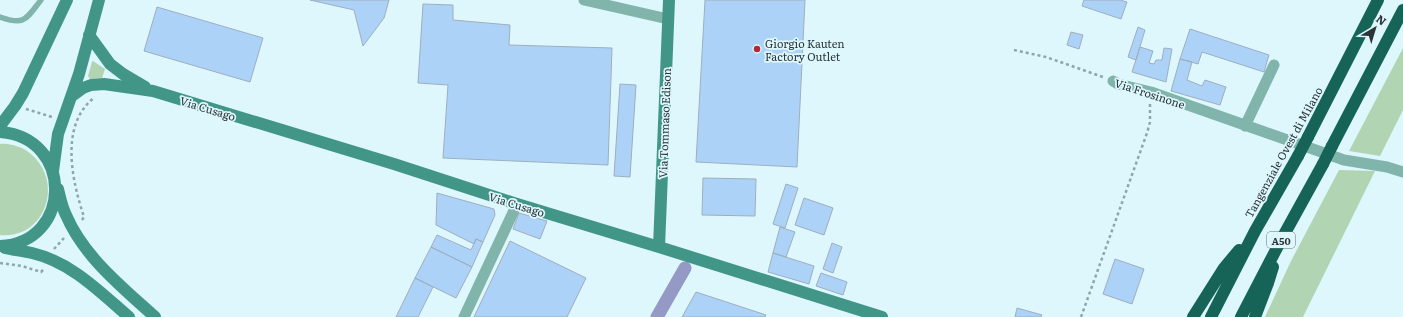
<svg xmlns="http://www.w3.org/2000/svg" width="1403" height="317" font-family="Literata,serif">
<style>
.green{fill:#b1d5b3}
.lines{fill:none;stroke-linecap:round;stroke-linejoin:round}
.canal{stroke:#9599c5;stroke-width:13}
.building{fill:#acd2f7;stroke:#9faebe}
.path{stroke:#91a5a9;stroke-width:2.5;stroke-dasharray:3 3;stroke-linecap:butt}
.lane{stroke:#81b4aa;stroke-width:5.5}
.street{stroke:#81b4aa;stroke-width:11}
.secondary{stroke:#419687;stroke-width:12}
.highway{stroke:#166458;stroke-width:12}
.highway-bridge{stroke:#166458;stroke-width:12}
.poi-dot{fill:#b72635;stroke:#ddf7fd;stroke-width:1.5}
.labels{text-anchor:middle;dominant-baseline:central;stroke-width:3.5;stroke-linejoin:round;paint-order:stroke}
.shield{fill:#ddf7fd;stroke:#606f72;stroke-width:1}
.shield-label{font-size:10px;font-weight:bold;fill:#2b3537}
.poi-label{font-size:11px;fill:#2b3537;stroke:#ddf7fd;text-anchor:start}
.street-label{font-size:11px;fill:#2b3537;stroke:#ddf7fd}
</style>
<rect width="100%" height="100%" fill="#ddf7fd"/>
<path class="green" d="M1403 48V110L1380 156 1349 151Z
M93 61 105 69 102 78 90 79 88 76 92 62Z
M0 144C8 143 17 146 24 149 67 175 48 240 0 235Z
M1339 170 1375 171 1303 317H1265L1291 261Z"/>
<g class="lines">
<path class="canal" d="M657 317 685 268"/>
</g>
<path class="building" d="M310 0H389L384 18 363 46 354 10Z
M705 0H805L797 167 696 162Z
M1084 0H1120L1127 2 1121 19 1082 6Z
M423 4 453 5V20L510 25 509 45 612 48 608 165 443 158 448 85 418 83Z
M157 7 263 38 250 82 144 51Z
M1138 27 1145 30 1136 60 1128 57Z
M1190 29 1269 55 1264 72 1202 52 1198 64 1180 59Z
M1071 32 1083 35 1079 49 1067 45Z
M1140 47 1153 51 1149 63 1154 64 1156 60H1162L1164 48 1172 49 1166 82 1132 72Z
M1180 59 1192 62 1187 80 1202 86 1205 80 1226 87 1220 105 1171 91Z
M620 84 636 85 630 177 614 176Z
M703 178 756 179 755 216 702 215Z
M786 184 798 188 785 228 773 224Z
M437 193 494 209 495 215 483 242 476 239 474 244 436 225Z
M804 198 833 208 824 235 795 225Z
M519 213 547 221 540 239 513 229Z
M780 227 795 232 786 257 773 253Z
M437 235 471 250 476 239 483 242 472 267 431 247Z
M510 241 586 278 567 317H474Z
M832 243 842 247 833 273 823 269Z
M431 247 472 267 456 298 415 278Z
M773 253 814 266 809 284 768 272Z
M1115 259 1144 269 1132 304 1103 294Z
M821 273 847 282 843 295 816 286Z
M415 278 433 287 418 317H396Z
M696 292 766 315 765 317H682Z
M1017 308 1042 315 1041 317H1015Z"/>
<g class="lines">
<path class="path" d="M1014 50 1046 57 1103 77
M26 109 52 117
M82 220 84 217C72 181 59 124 95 97
M54 249 64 238
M0 263 22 266 41 272 44 269
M1081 317 1147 133 1150 122V103"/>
<path class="lane" d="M0 17C25 26 26 19 41 0"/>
<path class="street" d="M584 0 668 19
M1113 81 1118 84 1151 92 1344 160 1387 167 1403 172
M1245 126 1274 65
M464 317 517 204"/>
<path class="secondary" d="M89 35 110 64 123 74 145 87
M72 96 83 88 91 85 104 84 153 91 394 164 517 204 659 247 882 317
M0 126 15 106 23 93 67 0
M0 132C74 137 73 243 0 246
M53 171 58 134 79 74 99 0
M58 189C60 197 62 207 66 215 84 257 122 287 155 317
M659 247 669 0
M5 248C14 250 24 251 32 253 71 262 100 292 129 317"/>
<path class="highway" d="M1308 137 1378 0
M1332 146 1403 10
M1193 317 1224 268 1239 250
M1211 317 1255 231 1298 156
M1241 317 1280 242 1323 164
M1255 317 1268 283 1273 267"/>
<path class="highway-bridge" d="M1298 156 1308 137
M1323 164 1332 146"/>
</g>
<circle class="poi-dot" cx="757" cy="49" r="4"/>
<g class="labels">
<rect class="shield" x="1267" y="232" width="28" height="16" rx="3"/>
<g class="shield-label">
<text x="1281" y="240">A50</text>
</g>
<g class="poi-label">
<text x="765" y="43">Giorgio Kauten<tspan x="765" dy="13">Factory Outlet</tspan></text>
</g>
<g class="street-label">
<text transform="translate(1150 93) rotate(18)">Via Frosinone</text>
<text transform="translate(208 108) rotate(17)">Via Cusago</text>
<text transform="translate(664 123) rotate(-88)">Via Tommaso Edison</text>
<text transform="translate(1283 152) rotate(-61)">Tangenziale Ovest di Milano</text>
<text transform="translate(517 204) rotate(17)">Via Cusago</text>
</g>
</g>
<g transform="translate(1375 28) rotate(38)" stroke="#ddf7fd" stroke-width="3" paint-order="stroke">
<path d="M0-3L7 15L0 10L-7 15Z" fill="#2b3537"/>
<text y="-6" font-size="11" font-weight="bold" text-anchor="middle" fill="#2b3537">N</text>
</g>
</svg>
